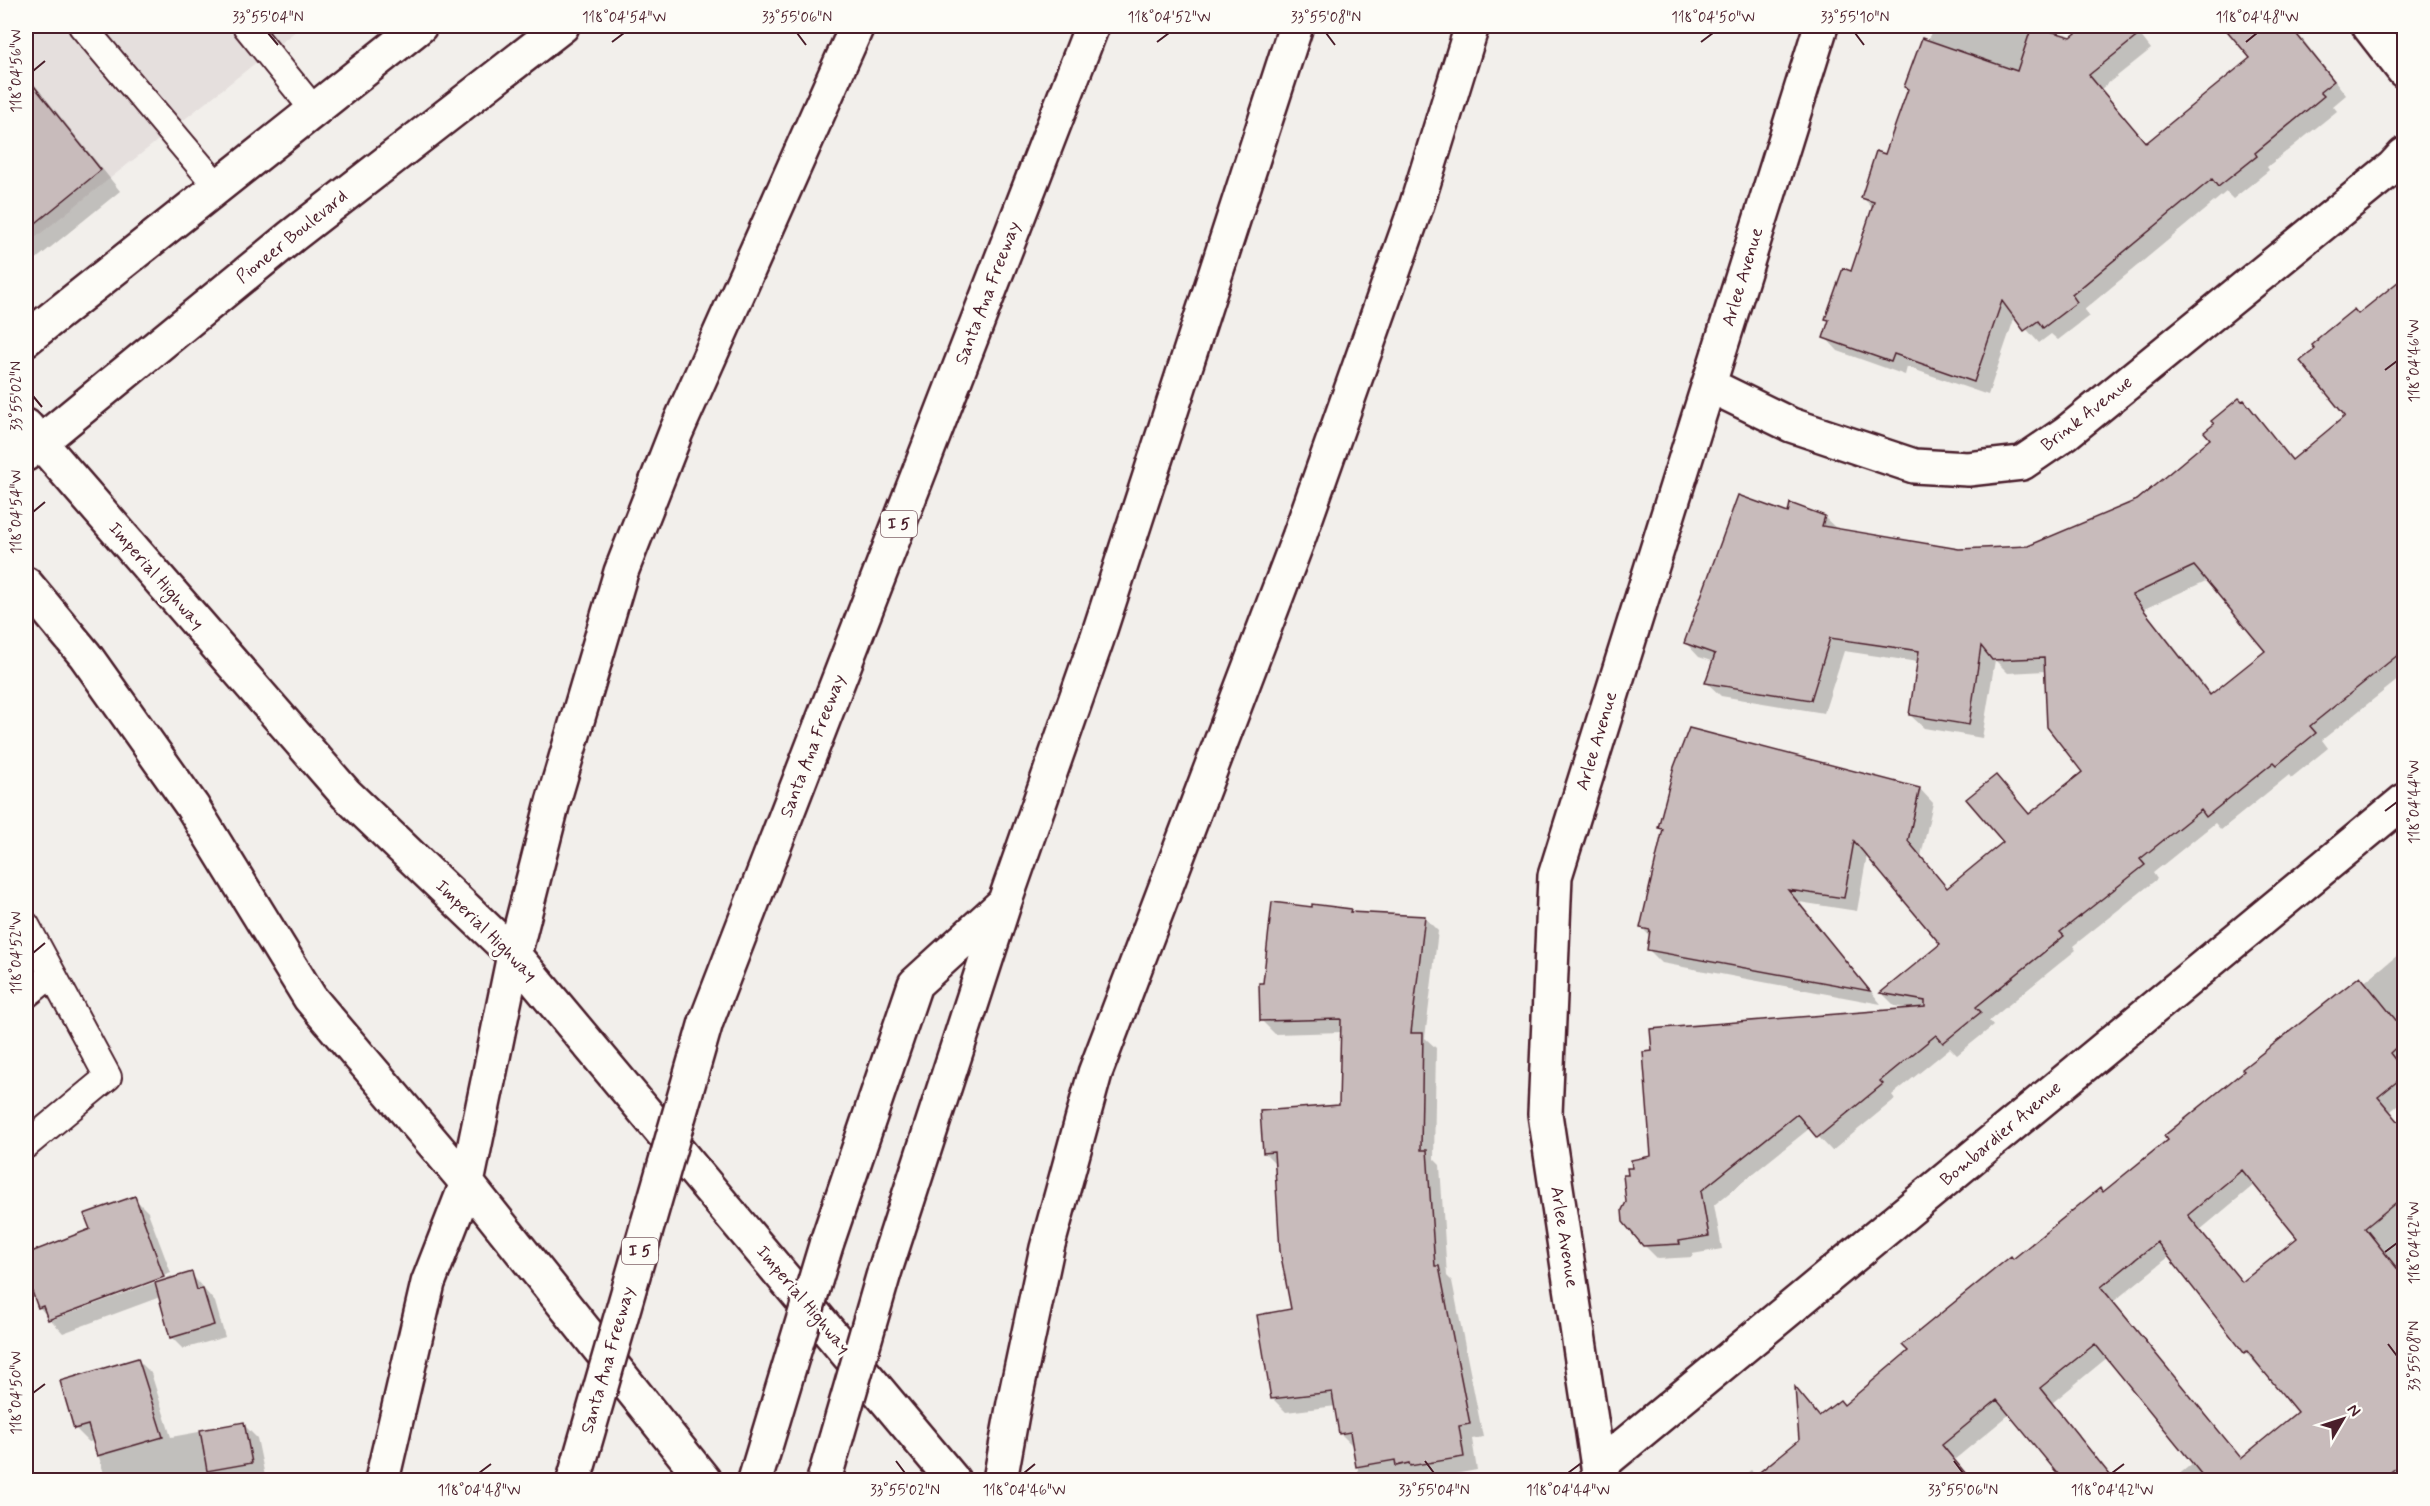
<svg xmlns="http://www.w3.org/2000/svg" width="2430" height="1506" font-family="Mynerve,sans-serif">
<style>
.built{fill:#e5dfdd}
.shadow{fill:#0003;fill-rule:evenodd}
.building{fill:#c8bbbb;stroke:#4a1f2b;stroke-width:1.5;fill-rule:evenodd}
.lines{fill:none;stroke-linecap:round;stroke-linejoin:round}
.service-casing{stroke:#4a1f2b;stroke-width:30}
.minor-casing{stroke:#4a1f2b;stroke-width:38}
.secondary-casing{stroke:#4a1f2b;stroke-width:38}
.primary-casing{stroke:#4a1f2b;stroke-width:38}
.motorway-casing{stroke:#4a1f2b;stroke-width:38}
.service{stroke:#fdfcf7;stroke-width:26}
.minor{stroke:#fdfcf7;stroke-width:33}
.secondary{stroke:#fdfcf7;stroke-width:33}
.primary{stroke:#fdfcf7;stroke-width:33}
.motorway{stroke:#fdfcf7;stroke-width:33}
.motorway-bridge-casing{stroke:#4a1f2b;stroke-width:38;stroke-linecap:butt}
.motorway-bridge{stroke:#fdfcf7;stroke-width:33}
.ticks{fill:none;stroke:#4a1f2b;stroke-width:2}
.labels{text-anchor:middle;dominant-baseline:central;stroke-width:6;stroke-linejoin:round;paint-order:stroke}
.shield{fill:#fdfcf7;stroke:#806168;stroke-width:1.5}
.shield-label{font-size:16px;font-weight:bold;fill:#4a1f2b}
.street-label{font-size:18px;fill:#4a1f2b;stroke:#fdfcf7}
.neatline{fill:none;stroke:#4a1f2b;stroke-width:2}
.ticks-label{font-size:15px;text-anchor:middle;fill:#4a1f2b}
</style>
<rect width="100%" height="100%" fill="#f2efeb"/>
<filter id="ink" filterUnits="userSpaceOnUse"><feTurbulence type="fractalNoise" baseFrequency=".0167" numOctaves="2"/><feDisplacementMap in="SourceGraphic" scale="12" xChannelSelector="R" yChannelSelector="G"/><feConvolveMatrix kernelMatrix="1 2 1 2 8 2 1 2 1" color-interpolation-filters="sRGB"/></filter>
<g filter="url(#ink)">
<path class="built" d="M26 26H302L26 245Z"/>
<path class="shadow" d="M1933 26H2032L2071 39 2088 26H2133L2151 49 2101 89 2147 144 2252 58 2225 26H2283L2286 29 2289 27 2303 40 2346 95 2333 106 2337 111 2267 167 2269 170 2233 199 2226 192 2084 310 2089 316 2058 340 2051 334 2039 343 2015 316 1988 395 1907 367 1905 375 1838 351 1825 337 1830 322 1827 319 1852 273 1873 208 1863 198 1886 156 1909 90 1906 87 1928 41Z
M26 74 120 191 35 260 26 259Z
M2404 291V675L2322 740 2328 748 2291 778 2289 775 2221 830 2215 823 2153 873 2157 879 2073 946 2076 950 1989 1021 1993 1026 1957 1055 1950 1048 1892 1095 1895 1099 1832 1151 1810 1128 1714 1205 1722 1249 1692 1254 1693 1257 1658 1259 1644 1245 1627 1202 1630 1176 1634 1169 1909 1009 1895 1006 1882 993 1942 944 1867 855 1857 911 1799 902 1881 1004 1662 963 1648 949 1650 936 1641 927 1664 832 1660 827 1920 789 1933 803 1921 856 1948 889 2005 843 1996 777 2031 815 2084 772 2046 671 2008 673 1995 660 1982 738 1924 728 1910 715 1918 662 1844 651 1824 713 1721 696 1707 683 1714 662 1699 657 1686 643 1789 515 1824 517 1838 530 1959 551 2029 548 2138 501 2212 439 2243 402 2293 460 2348 417 2358 316ZM2208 580 2267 651 2212 695 2144 609Z
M1350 910 1353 914 1425 918 1438 931 1425 1038 1436 1048 1434 1159 1440 1165 1447 1276 1452 1281 1483 1437 1472 1439 1477 1470 1422 1480H1360L1354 1447 1341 1434 1336 1406 1286 1412 1272 1398 1292 1310 1276 1164 1264 1152 1341 1107 1342 1032 1275 1034 1261 1020 1264 985Z
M2404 950V1100L2391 1111 2404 1128V1480H2172L2193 1463 2108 1357 2052 1403 2115 1480H2066L2011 1413 1954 1460 1971 1480H1738L1751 1470 1757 1476 1801 1441 1797 1391 1820 1417 1844 1406 2013 1260 2104 1193ZM2255 1184 2299 1238 2244 1283 2200 1230ZM2170 1256 2245 1352 2299 1412 2242 1459 2113 1302Z
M134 1198 148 1212 171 1273 52 1317 54 1319 172 1276 173 1279 191 1274 215 1302 225 1337 183 1349 171 1337 160 1297 63 1333 39 1307 26 1270V1256L92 1230Z
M138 1360 151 1373 171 1437 243 1424 257 1438 265 1476 242 1480H106L94 1441 89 1442 75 1428Z"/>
<path class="building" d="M2032 26 2071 37 2085 26H2150L2089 75 2146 143 2250 58 2223 26H2290L2334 81 2320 92 2324 96 2255 153 2257 156 2218 187 2212 179 2072 295 2077 302 2043 328 2038 321 2024 331 2002 301 1974 382 1894 354 1891 362 1823 338 1829 320 1825 319 1843 268 1851 271 1874 202 1861 198 1876 151 1885 154 1908 89 1904 87 1922 38 2017 71Z
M26 76 101 170 26 231Z
M2404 277V650L2310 726 2316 733 2277 765 2274 762 2206 817 2201 810 2140 859 2145 865 2060 932 2064 936 1976 1007 1981 1012 1943 1043 1936 1035 1880 1081 1883 1084 1817 1138 1797 1114 1701 1191 1709 1236 1679 1241 1680 1244 1643 1246 1623 1222 1622 1210 1626 1202 1623 1175H1628L1627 1168H1632L1631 1160 1651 1156 1643 1052 1652 1051 1650 1029 1925 1007V1001L1880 993 1940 944 1854 841 1844 898 1788 890 1870 991 1647 950 1650 930 1640 928 1663 829 1658 828 1674 767 1689 728 1920 788 1908 841 1947 888 2003 842 1966 799 1996 775 2029 814 2082 772 2047 727 2044 658 1992 660 1981 646 1969 725 1909 715 1919 651 1830 638 1811 700 1705 683 1715 654 1684 643 1738 495 1788 513 1790 503 1825 516 1822 526 1959 549 2028 546 2137 500 2210 439 2204 432 2214 424 2211 421 2239 398 2242 401 2244 400 2292 460 2345 416 2300 361 2315 349 2312 345 2318 340 2317 339 2354 309 2358 314ZM2194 566 2265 651 2210 695 2132 595Z
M1272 902 1312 907V904L1351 909 1350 912 1425 916 1411 1033H1423L1421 1150H1427L1435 1266H1439L1470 1424 1459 1426 1464 1457 1410 1466 1409 1463 1396 1466 1395 1460 1356 1467 1350 1432 1339 1434 1332 1392 1271 1399 1257 1315 1291 1309 1280 1251 1274 1152 1263 1153 1260 1111 1339 1105 1341 1019 1260 1021 1259 983H1263Z
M2360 976 2404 1030V1040L2390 1053 2404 1071V1076L2378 1097 2404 1128V1196L2365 1228 2404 1277V1461L2381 1480H2206L2095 1344 2040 1388 2114 1480H2063L1997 1400 1942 1445 1971 1480H1750L1799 1440 1795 1387 1819 1416 1840 1400 1844 1405 1908 1351 1902 1345 2011 1256 2013 1259 2100 1188 2103 1192 2167 1140 2164 1136 2244 1071 2242 1069ZM2242 1170 2297 1238 2242 1282 2188 1215ZM2157 1242 2244 1353 2247 1351 2297 1412 2241 1458 2101 1287Z
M135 1196 164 1277 48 1320 43 1306 38 1308 26 1275V1254L90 1229 84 1214Z
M192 1272 197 1290 203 1289 214 1325 170 1338 155 1283Z
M138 1358 163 1437 97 1456 88 1425 74 1429 60 1381Z
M244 1422 252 1463 207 1471 200 1430Z"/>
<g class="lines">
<defs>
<path id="service" d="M82 26 218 187
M246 26 314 110
M26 925 108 1077 26 1145
M26 995 52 974"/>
<path id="minor" d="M2369 26 2404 71
M1709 385 1791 425 1914 466 1968 469 2022 463 2066 433 2393 167 2404 155
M1598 1467 2404 801
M1600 1480 1545 1114 1555 876 1821 26"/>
<path id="secondary" d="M382 1480 428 1283 467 1183"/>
<path id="primary" d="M26 339 420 26
M26 426 346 794 514 955 953 1480
M26 454 292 236 562 26
M26 584 85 655 192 806 310 998 467 1183 704 1480
M467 1183 514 955"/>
<path id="motorway" d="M514 955 553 802 621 572 676 432 857 26
M706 1022 1092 26
M826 1245 915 984 1004 903
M884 1273 1005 901 1097 639 1296 26
M1000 1480 1014 1403 1047 1248 1095 1073 1299 537 1416 207 1472 26"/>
</defs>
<use href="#service" class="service-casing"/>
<use href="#minor" class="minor-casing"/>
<use href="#secondary" class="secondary-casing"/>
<use href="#primary" class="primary-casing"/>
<use href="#motorway" class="motorway-casing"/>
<use href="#service" class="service"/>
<use href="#minor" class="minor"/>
<use href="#secondary" class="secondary"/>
<use href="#primary" class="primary"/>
<use href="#motorway" class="motorway"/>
<defs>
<path id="motorway-bridge" d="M574 1480 706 1022
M755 1480 826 1245
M824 1480 884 1273"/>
</defs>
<use href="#motorway-bridge" class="motorway-bridge-casing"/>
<use href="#motorway-bridge" class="motorway-bridge"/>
</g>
</g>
<path class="ticks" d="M268 33 278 45M797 33 806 45M1326 33 1335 45M1855 33 1864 45M612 42 624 33M1157 42 1169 33M1701 42 1713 33M2246 42 2257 33M33 71 45 61M2385 370 2397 361M33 396 42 407M33 512 45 502M2385 811 2397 802M33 953 45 943M2385 1252 2397 1243M2388 1344 2397 1356M33 1393 45 1384M896 1461 905 1473M1425 1461 1434 1473M1954 1461 1963 1473M479 1473 491 1464M1024 1473 1035 1464M1568 1473 1580 1464M2112 1473 2124 1464"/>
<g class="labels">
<g class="shield">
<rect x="881" y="511" width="36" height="26" rx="4.5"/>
<rect x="622" y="1238" width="36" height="26" rx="4.5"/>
</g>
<g class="shield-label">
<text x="899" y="524">I 5</text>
<text x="640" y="1251">I 5</text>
</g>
<g class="street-label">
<text transform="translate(292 237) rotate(-39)">Pioneer Boulevard</text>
<text transform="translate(1743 277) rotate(-73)">Arlee Avenue</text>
<text transform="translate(988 293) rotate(-69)">Santa Ana Freeway</text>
<text transform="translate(2087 414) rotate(-38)">Brink Avenue</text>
<text transform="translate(156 576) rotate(49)">Imperial Highway</text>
<text transform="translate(1597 741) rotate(-73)">Arlee Avenue</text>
<text transform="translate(813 746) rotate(-69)">Santa Ana Freeway</text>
<text transform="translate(486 931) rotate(45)">Imperial Highway</text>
<text transform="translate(2001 1134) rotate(-40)">Bombardier Avenue</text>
<text transform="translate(1564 1237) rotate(81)">Arlee Avenue</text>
<text transform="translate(803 1300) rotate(50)">Imperial Highway</text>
<text transform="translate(608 1360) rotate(-74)">Santa Ana Freeway</text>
</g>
</g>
<rect width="2430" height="1506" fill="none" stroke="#fdfcf7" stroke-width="66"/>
<g transform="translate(2343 1419) rotate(51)" stroke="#fdfcf7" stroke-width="4.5" paint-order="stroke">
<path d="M0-4.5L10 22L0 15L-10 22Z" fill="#4a1f2b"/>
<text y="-9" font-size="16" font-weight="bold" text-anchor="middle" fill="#4a1f2b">N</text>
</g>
<rect x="33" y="33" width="2364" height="1440" class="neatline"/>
<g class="ticks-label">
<text x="268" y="22">33°55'04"N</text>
<text x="624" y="22">118°04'54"W</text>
<text x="797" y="22">33°55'06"N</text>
<text x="1169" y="22">118°04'52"W</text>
<text x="1326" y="22">33°55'08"N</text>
<text x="1713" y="22">118°04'50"W</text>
<text x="1855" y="22">33°55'10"N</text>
<text x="2257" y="22">118°04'48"W</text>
<text transform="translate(16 71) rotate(-90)" y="5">118°04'56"W</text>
<text transform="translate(2414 361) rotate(-90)" y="5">118°04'46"W</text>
<text transform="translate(16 396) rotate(-90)" y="5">33°55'02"N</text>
<text transform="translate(16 512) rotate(-90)" y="5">118°04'54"W</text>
<text transform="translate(2414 802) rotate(-90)" y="5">118°04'44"W</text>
<text transform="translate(16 953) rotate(-90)" y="5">118°04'52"W</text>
<text transform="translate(2414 1243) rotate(-90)" y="5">118°04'42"W</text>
<text transform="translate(2414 1356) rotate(-90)" y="5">33°55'08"N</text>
<text transform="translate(16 1393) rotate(-90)" y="5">118°04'50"W</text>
<text x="479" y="1495">118°04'48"W</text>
<text x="905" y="1495">33°55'02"N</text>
<text x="1024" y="1495">118°04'46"W</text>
<text x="1434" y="1495">33°55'04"N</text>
<text x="1568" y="1495">118°04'44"W</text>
<text x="1963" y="1495">33°55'06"N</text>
<text x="2112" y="1495">118°04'42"W</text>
</g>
</svg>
